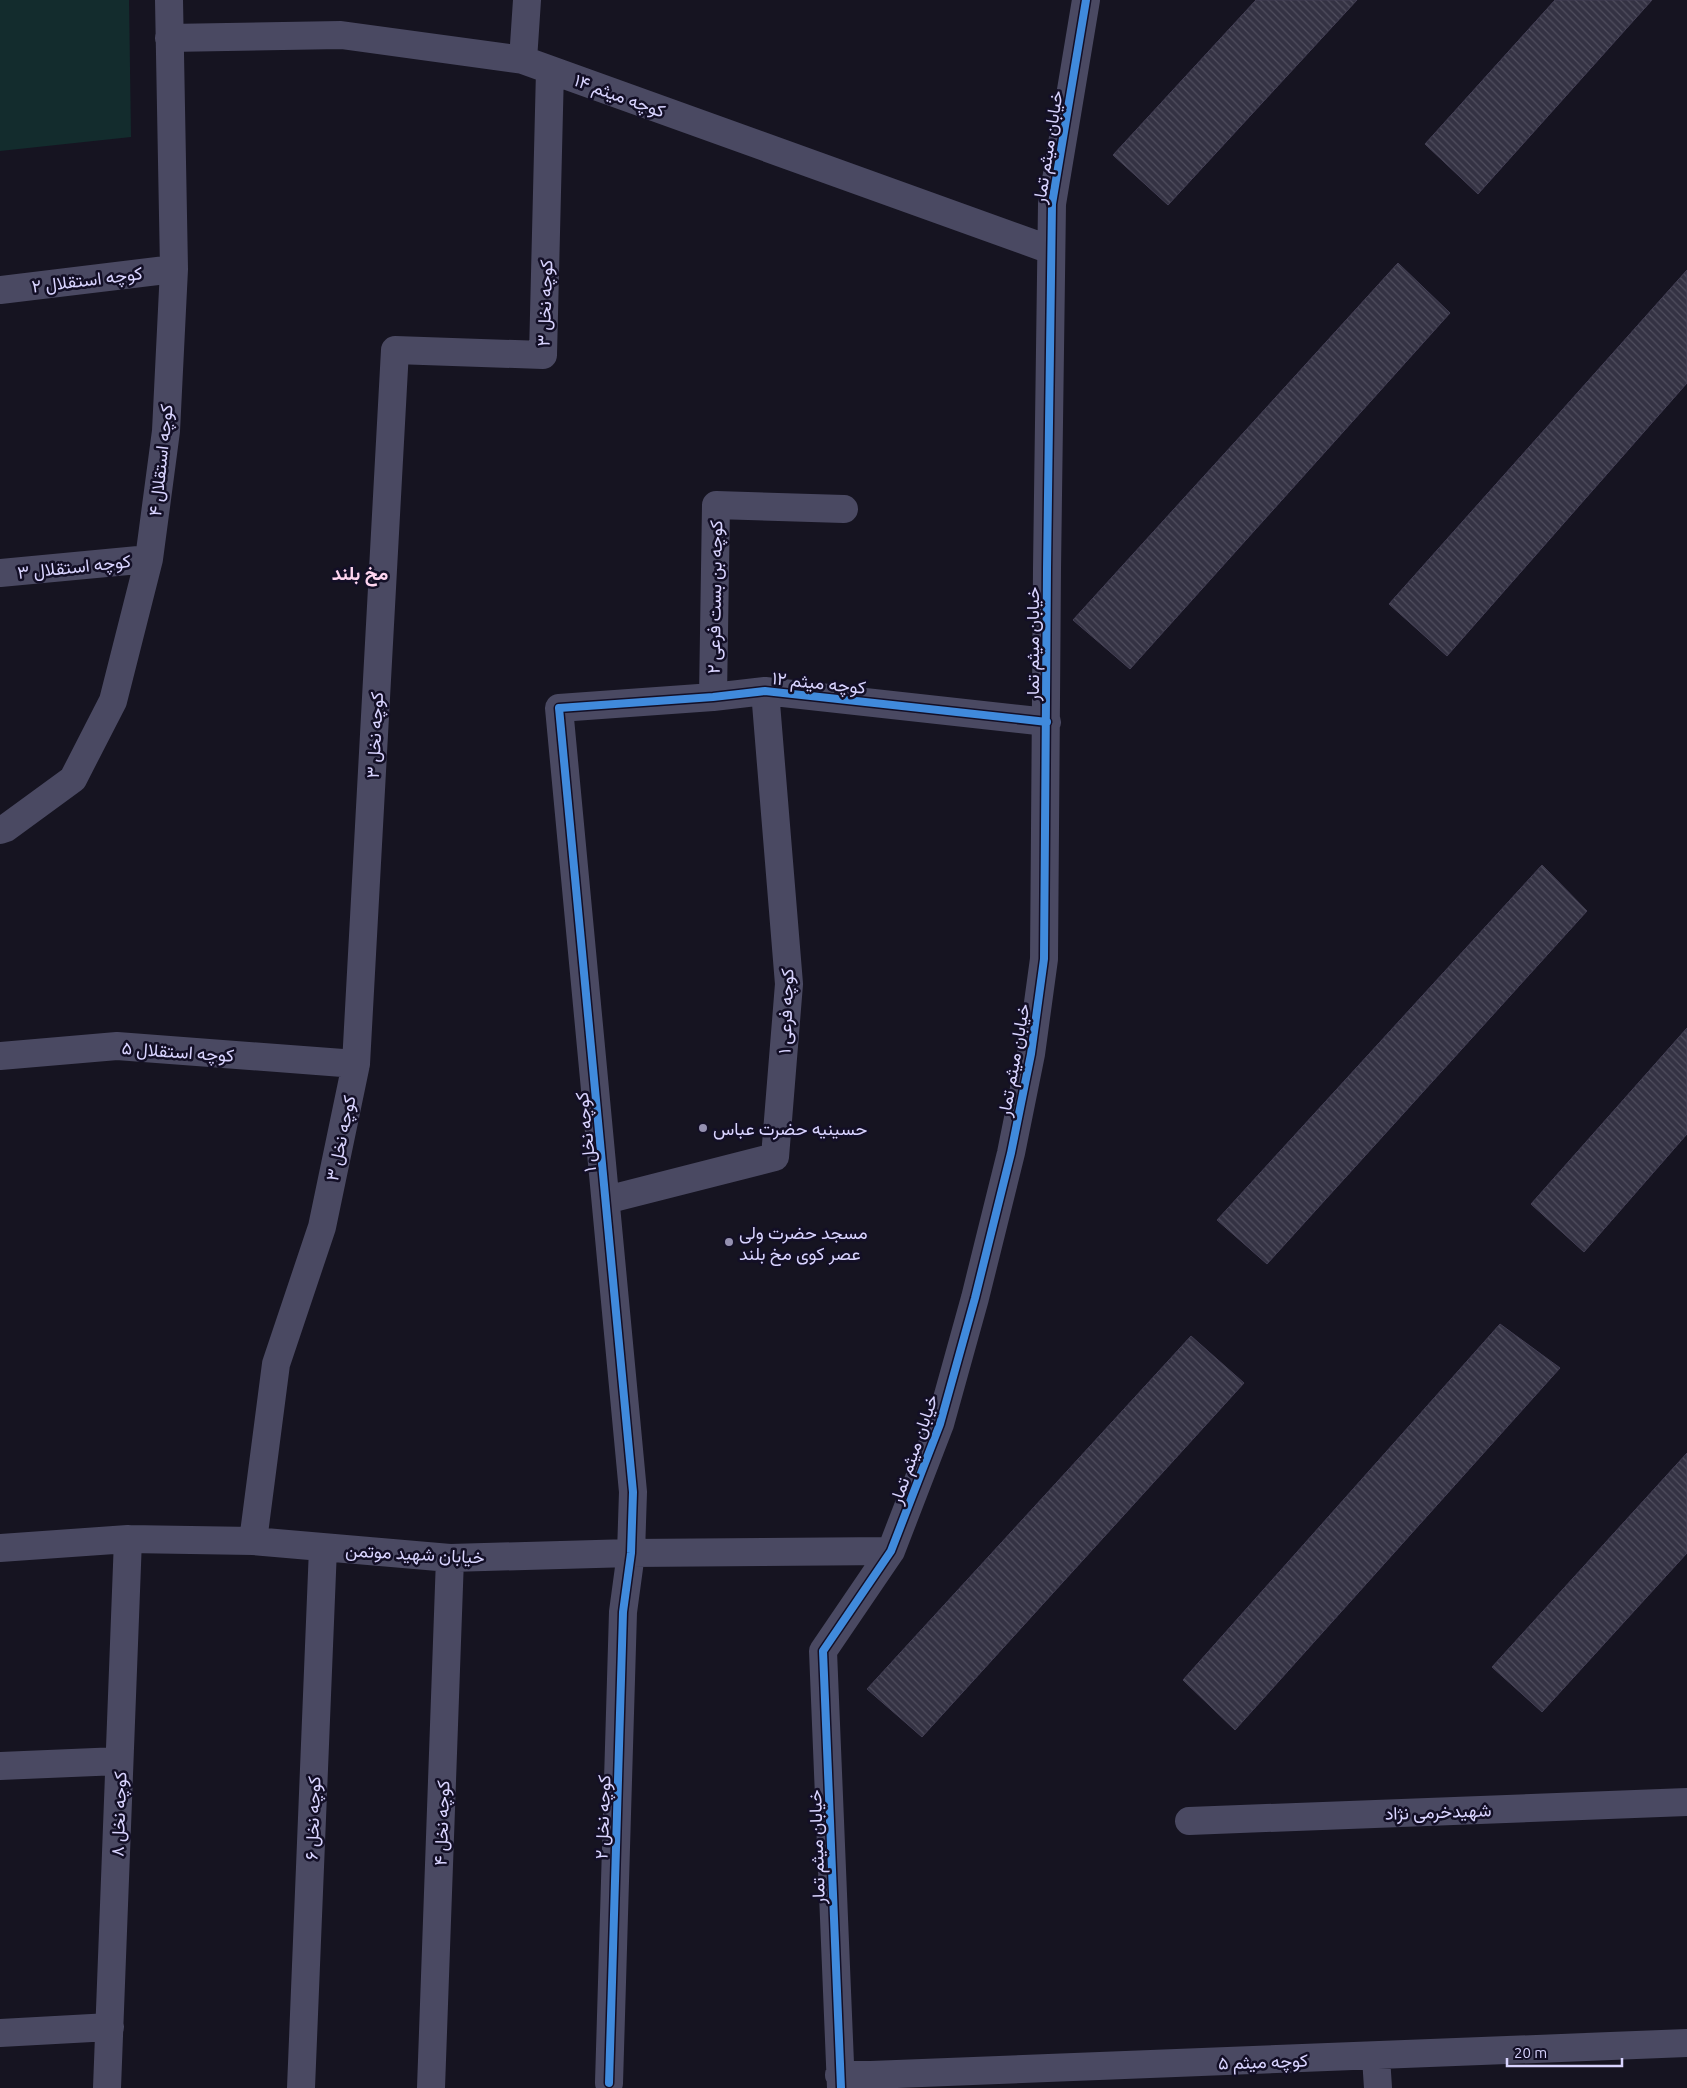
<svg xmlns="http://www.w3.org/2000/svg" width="1687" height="2088" font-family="Ubuntu,Vazirmatn,sans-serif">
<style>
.garden{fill:#132c2d}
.building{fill:url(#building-back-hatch);stroke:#433f54}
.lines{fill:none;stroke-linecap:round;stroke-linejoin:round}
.minor{stroke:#4a4962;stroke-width:28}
.cycleway-casing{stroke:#130f26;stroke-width:11}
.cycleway{stroke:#408adc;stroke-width:8}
.poi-dot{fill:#9591b1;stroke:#130f26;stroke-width:2}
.labels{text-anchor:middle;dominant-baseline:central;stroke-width:5;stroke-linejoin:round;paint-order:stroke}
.street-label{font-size:18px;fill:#d9d4ff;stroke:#130f26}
.poi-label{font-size:18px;fill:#d9d4ff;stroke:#130f26;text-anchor:start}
.neighbourhood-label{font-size:19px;font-weight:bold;fill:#ffd6f0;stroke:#130f26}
</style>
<defs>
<pattern id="building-back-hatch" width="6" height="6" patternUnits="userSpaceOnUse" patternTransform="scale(1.25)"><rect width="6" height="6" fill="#343243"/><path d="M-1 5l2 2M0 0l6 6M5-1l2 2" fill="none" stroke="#514f5f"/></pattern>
</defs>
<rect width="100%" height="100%" fill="#161421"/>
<path class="garden" d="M0 0H129L131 137 0 151Z"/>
<path class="building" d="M1256 0H1357L1168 205 1113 155Z
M1555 0H1652L1478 194 1425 144Z
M1398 263 1450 313 1130 669 1073 620Z
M1687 270V383L1447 656 1389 604Z
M1542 865 1587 911 1267 1264 1217 1220Z
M1687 1028V1134L1584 1252 1531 1204Z
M1500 1324 1560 1368 1235 1730 1183 1680Z
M1191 1336 1244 1383 922 1737 867 1689Z
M1687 1453V1553L1542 1712 1492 1667Z"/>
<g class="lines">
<path class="minor" d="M169 38 341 35 523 60 1051 250
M523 60 527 0
M0 290 174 269
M0 573 149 559
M713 697 716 505 844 509
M0 830 6 828 73 779 113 701 149 559 166 431 174 269 169 0
M0 1056 117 1046 356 1064
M606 1200 775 1157 789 984 765 691
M253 1541 276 1364 322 1227 356 1064 395 350 543 355 550 70
M0 1548 128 1539 253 1541 450 1558 631 1553 891 1551
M0 1766 119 1761
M1189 1821 1687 1802
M0 2033 110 2027
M1376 2057 1378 2088
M839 2075H871L1687 2043
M609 2083 623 1612 631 1553 633 1492 559 708 713 697 765 691 1047 722
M107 2088 128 1539
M301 2088 323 1548
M431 2088 450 1558
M841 2088 823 1651 891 1551 940 1424 975 1298 1011 1153 1031 1054 1044 959 1047 569 1052 204 1086 0"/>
<defs>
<path id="cycleway" d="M609 2083 623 1612 631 1553 633 1492 559 708 713 697 765 691 1047 722
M841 2088 823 1651 891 1551 940 1424 975 1298 1011 1153 1031 1054 1044 959 1047 569 1052 204 1086 0"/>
</defs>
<use href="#cycleway" class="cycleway-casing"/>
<use href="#cycleway" class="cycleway"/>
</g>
<g class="poi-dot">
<circle cx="703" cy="1128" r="5"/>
<circle cx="729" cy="1242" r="5"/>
</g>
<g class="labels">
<g class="street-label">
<text transform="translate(620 95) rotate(20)">کوچه میثم ۱۴</text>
<text transform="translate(1047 147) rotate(-81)">خیابان میثم تمار</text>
<text transform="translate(87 279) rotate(-7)">کوچه استقلال ۲</text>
<text transform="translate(544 303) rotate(-88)">کوچه نخل ۳</text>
<text transform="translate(160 460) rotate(-84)">کوچه استقلال ۴</text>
<text transform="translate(74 566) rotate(-6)">کوچه استقلال ۳</text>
<text transform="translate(714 597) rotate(-89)">کوچه بن بست فرعی ۲</text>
<text transform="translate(1032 644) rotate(-90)">خیابان میثم تمار</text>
<text transform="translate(819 682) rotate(6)">کوچه میثم ۱۲</text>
<text transform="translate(374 735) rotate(-87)">کوچه نخل ۳</text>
<text transform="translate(785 1011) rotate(-88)">کوچه فرعی ۱</text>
<text transform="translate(178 1051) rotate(4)">کوچه استقلال ۵</text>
<text transform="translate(1013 1060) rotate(-80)">خیابان میثم تمار</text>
<text transform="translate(585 1132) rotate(-96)">کوچه نخل ۱</text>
<text transform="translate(340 1138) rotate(-78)">کوچه نخل ۳</text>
<text transform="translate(913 1449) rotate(-71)">خیابان میثم تمار</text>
<text transform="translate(415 1553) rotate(3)">خیابان شهید موتمن</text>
<text transform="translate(1438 1811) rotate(-2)">شهیدخرمی نژاد</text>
<text transform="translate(118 1814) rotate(-88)">کوچه نخل ۸</text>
<text transform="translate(602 1817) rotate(-88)">کوچه نخل ۲</text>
<text transform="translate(312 1818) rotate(-88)">کوچه نخل ۶</text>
<text transform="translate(441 1823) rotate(-88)">کوچه نخل ۴</text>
<text transform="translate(816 1847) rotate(-92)">خیابان میثم تمار</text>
<text transform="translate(1263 2061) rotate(-2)">کوچه میثم ۵</text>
</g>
<g class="poi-label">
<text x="713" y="1128">حسینیه حضرت عباس</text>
<text x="739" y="1232">مسجد حضرت ولی<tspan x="739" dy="21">عصر کوی مخ بلند</tspan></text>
</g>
<g class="neighbourhood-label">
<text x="360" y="573">مخ بلند</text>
</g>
</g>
<path d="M1507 2058v8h115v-8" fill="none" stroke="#d9d4ff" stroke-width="2.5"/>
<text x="1514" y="2058" font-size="15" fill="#d9d4ff" stroke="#130f26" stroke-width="4" paint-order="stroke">20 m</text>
</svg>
